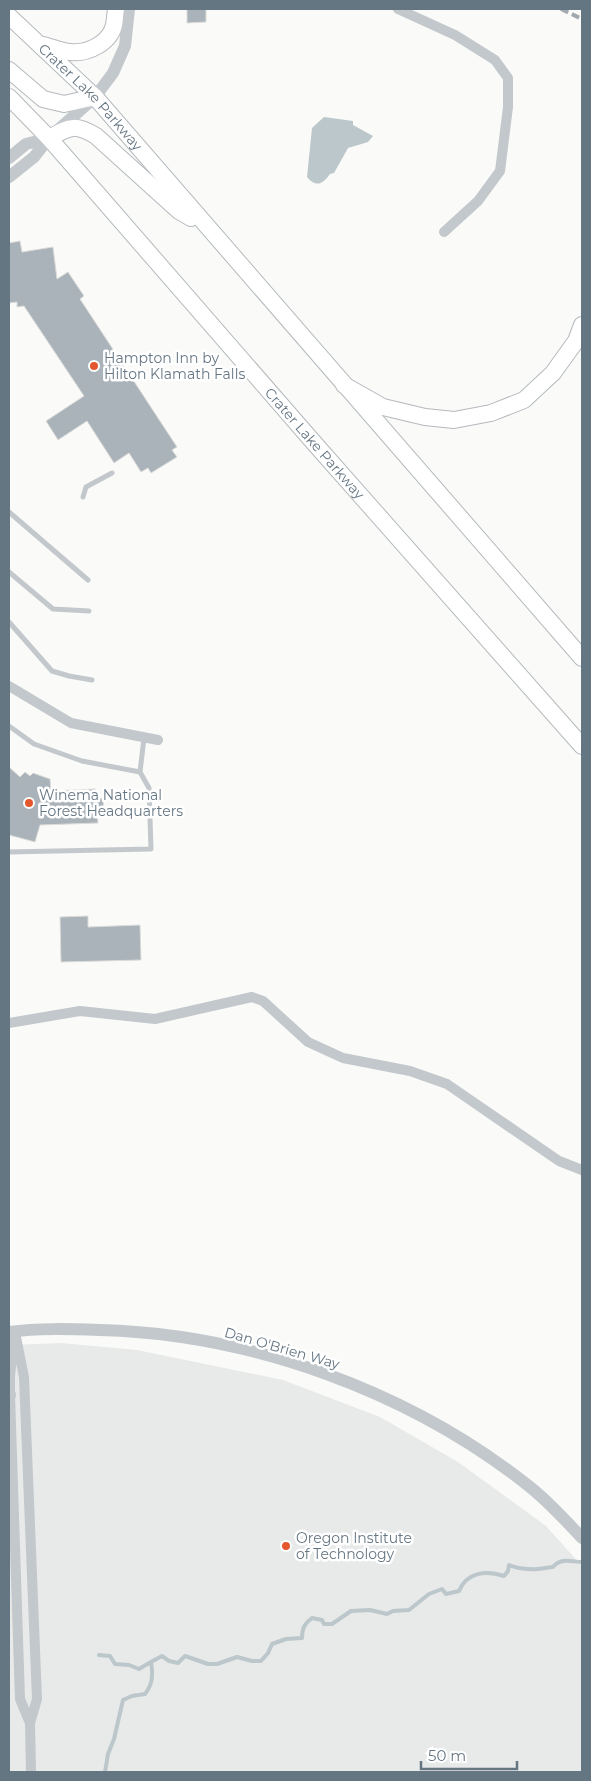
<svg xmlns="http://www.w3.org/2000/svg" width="591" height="1781" font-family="Montserrat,sans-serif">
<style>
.built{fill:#e8e9e9}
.water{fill:#bbc7cb}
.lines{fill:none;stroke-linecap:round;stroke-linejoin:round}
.stream{stroke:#bbc7cb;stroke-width:4}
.building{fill:#aab3b9;stroke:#dcdcda}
.primary-casing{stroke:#b5babe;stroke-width:18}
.trunk-casing{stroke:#b4b9bd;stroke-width:18}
.service{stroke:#c3c8cc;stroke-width:5}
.minor{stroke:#c3c8cc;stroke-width:10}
.tertiary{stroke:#c3c8cc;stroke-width:12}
.primary{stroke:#fff;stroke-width:16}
.trunk{stroke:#fff;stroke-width:16}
.rail{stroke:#a2aab0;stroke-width:4;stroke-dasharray:8 4;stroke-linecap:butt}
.poi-dot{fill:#e4572e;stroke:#fff;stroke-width:2}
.labels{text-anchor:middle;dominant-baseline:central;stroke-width:5;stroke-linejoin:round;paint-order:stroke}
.street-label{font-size:14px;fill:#657683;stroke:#fff}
.poi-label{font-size:14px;fill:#657683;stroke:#fff;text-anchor:start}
</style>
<rect width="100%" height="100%" fill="#fafaf8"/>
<path class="built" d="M61 1343 137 1350 283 1380 380 1417 458 1462 546 1526 582 1566V1772H9V1345Z"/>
<path class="water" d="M324 117 353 121V125L373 136 368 142 348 148 334 173 330 174C323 184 316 188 307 177L312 128Z"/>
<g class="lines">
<path class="stream" d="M99 1655 110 1656 115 1664 129 1665 139 1669 151 1662C153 1674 153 1684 145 1694L132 1696 123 1700 114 1739 108 1754 105 1772
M151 1662 162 1656 169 1661 178 1663 185 1656 208 1664H217L237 1657 252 1661H261L268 1653 272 1644 286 1639 302 1638C302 1629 304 1624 312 1618L322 1620 324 1624H332L351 1611 370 1610 387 1614 393 1611 409 1610 429 1594 442 1589 446 1594 459 1591C467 1572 486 1570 504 1576L508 1571 509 1565C515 1568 530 1570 537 1569 543 1569 548 1567 553 1567 561 1557 572 1562 582 1562"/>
</g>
<path class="building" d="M187 9H206V22L187 23Z
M20 241 22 252 53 247 57 279 68 272 84 296 80 299 177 447 172 450 177 457 151 473 148 468 141 472 129 453 114 463 87 421 58 440 46 421 84 396 24 306 17 307V302L9 303V243Z
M9 767 20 777 25 772 30 776 33 773 50 779 51 791 96 789V799L103 798 104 813H97L98 823 40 825 35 842 9 835Z
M88 916V927L140 925 141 960 61 962 60 917Z"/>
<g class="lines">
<defs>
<g id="primary">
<path id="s1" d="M9 16 95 97 582 658"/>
<path d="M43 45C52 47 61 51 70 52 88 54 110 43 114 25 115 20 115 14 116 9"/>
<path d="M9 70 43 99 64 104 95 97"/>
<path id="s2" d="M9 97 49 138 315 444 582 746"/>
<path d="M49 138C70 127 74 123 96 136L179 211 191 218"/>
</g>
<path id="trunk" d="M344 385 383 407 425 417 454 420 491 413 524 400 553 373 576 341 582 325"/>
</defs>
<use href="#primary" class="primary-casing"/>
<use href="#trunk" class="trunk-casing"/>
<path class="service" d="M83 497 86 487 112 473
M9 512 88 580
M9 572 53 609 89 611
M9 622 52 671 69 676 92 680
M9 726 34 744 82 761 140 772 149 788 151 849 9 852
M140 772 144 738"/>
<path class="minor" d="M398 9 455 35 495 60 508 78V107L500 171 478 201 444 232
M9 686 71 723 158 740
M9 1023 80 1011 155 1019 252 997 263 1001 308 1042 343 1058 410 1071 447 1084 559 1161 582 1170
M15 1332 24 1377 37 1699 30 1723 31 1772
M14 1340 10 1376V1395L20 1699 30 1723"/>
<path class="tertiary" d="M9 158 26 144 49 138
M9 177 34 157 49 138 95 97 113 73 125 46 129 9
M9 1332C38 1328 70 1329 100 1330 252 1334 411 1392 530 1487 549 1502 566 1521 582 1538
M9 1393 10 1395"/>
<use href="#primary" class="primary"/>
<use href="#trunk" class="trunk"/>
<path class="rail" d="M561 9 582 19"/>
</g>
<g class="poi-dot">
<circle cx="94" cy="366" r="5"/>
<circle cx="29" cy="803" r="5"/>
<circle cx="286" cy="1546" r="5"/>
</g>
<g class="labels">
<g class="street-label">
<text stroke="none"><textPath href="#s1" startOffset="115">Crater Lake Parkway</textPath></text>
<text stroke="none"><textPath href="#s2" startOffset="462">Crater Lake Parkway</textPath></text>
<text transform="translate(282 1348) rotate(16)">Dan O'Brien Way</text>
</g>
<g class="poi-label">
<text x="104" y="358">Hampton Inn by<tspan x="104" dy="16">Hilton Klamath Falls</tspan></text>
<text x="39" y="795">Winema National<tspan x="39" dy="16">Forest Headquarters</tspan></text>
<text x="296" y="1538">Oregon Institute<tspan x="296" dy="16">of Technology</tspan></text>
</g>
</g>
<rect width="591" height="1781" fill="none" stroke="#657683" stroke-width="20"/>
<path d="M421 1761v8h96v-8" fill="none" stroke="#657683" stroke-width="2.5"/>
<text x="428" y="1761" font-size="15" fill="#657683" stroke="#ffffff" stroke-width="4" paint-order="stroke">50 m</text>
</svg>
